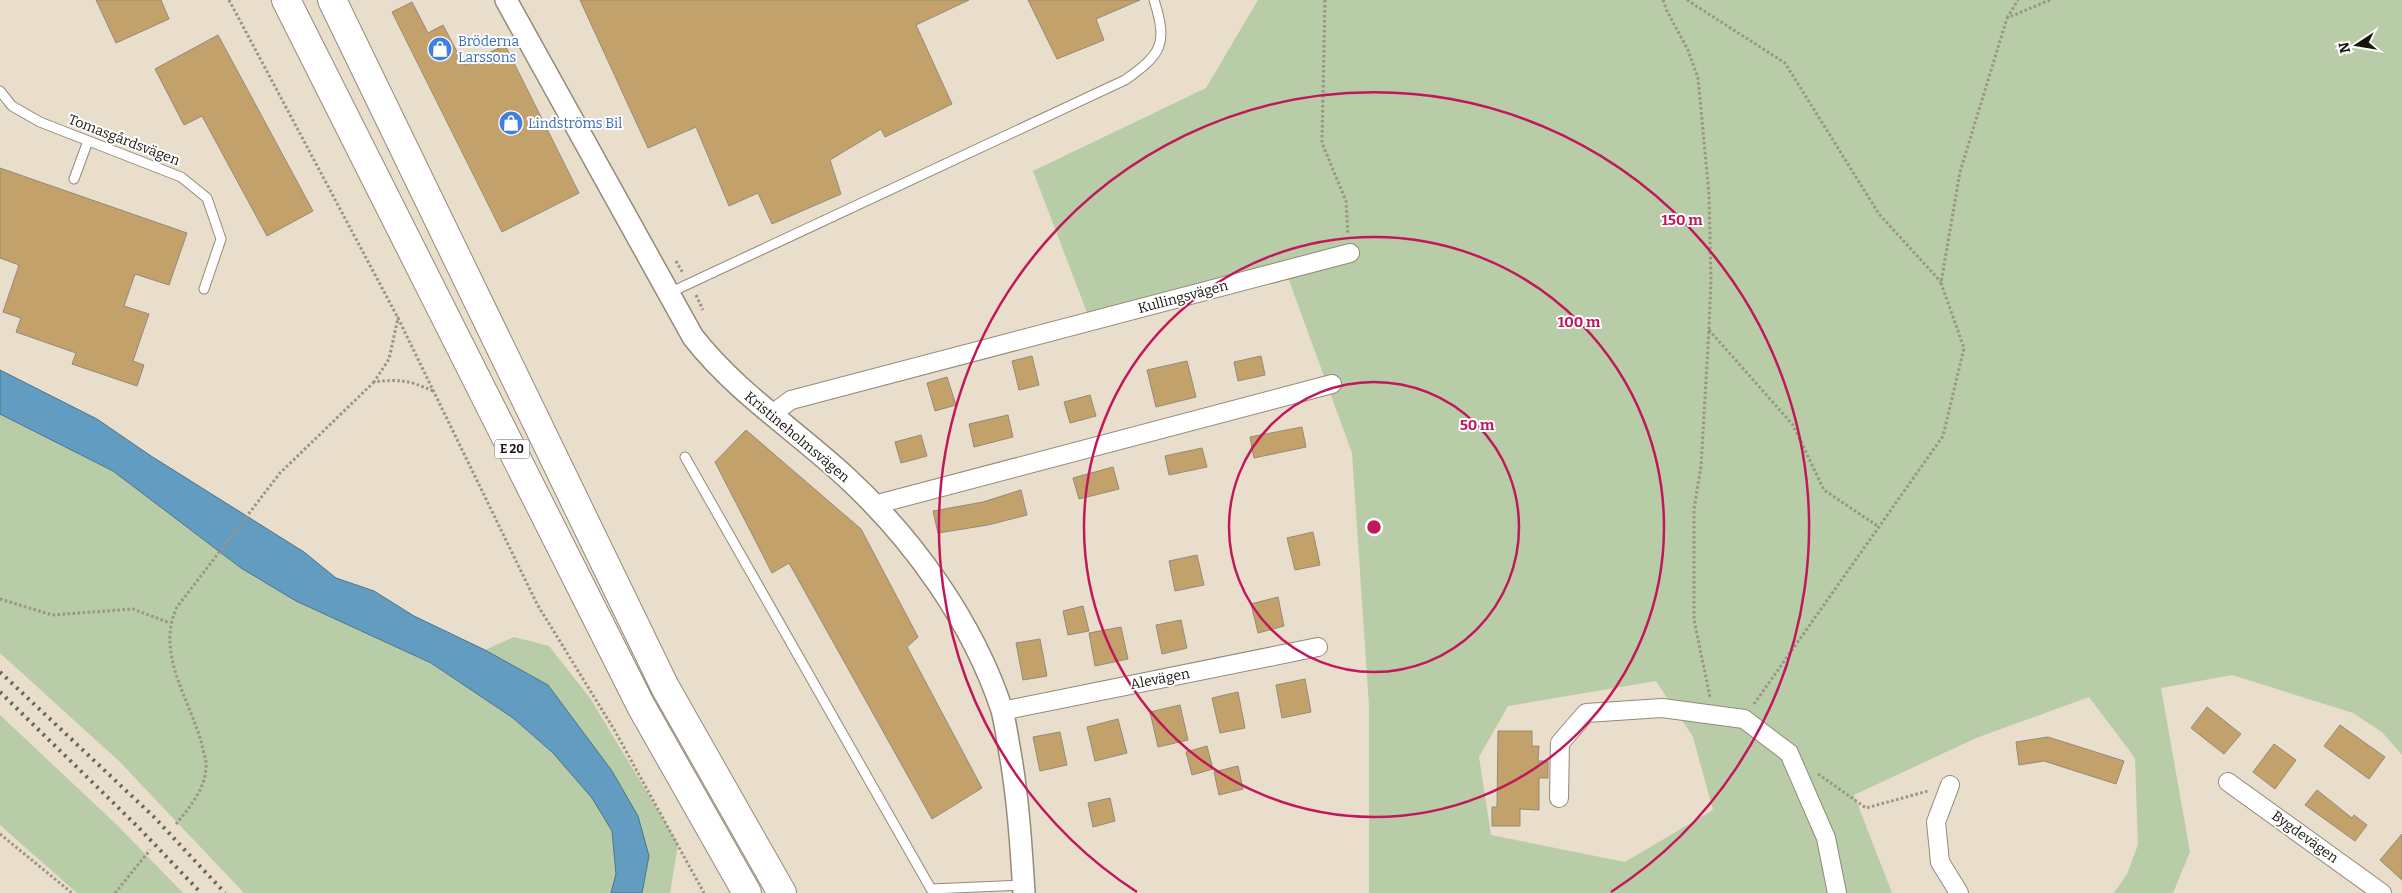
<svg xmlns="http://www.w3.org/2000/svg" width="2402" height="893" font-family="Bitter,serif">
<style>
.green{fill:#b7cca7;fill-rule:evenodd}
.water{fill:#629dc1;stroke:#4c748b}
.building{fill:#c3a16b;stroke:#958a79}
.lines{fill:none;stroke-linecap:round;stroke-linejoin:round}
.service-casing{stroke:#958a79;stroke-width:11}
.minor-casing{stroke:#958a79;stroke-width:20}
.tertiary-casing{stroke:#958a79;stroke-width:24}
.trunk-casing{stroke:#958a79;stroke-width:30}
.path{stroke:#9c9385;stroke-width:3;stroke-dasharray:2.5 2.5;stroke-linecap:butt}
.service{stroke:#fff;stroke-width:9}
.minor{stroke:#fff;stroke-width:18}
.tertiary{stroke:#fff;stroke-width:21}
.trunk{stroke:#fff;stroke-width:28}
.rail{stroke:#6c645a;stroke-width:4;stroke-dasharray:2.5 5;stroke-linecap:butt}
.ring{fill:none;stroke:#c2185b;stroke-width:2.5}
.labels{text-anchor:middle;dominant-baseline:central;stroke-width:4;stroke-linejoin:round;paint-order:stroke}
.shield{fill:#fff;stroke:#5d5a56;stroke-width:1}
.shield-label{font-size:12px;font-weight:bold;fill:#18140e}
.shop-label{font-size:14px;fill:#366cbe;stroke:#fff;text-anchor:start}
.street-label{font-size:14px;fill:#18140e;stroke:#fff}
.centre{fill:#c2185b;stroke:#fff;stroke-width:2.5}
.ring-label{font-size:15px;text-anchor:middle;font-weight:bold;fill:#c2185b;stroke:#fff;stroke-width:4;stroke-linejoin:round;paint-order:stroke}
</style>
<rect width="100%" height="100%" fill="#e9ddcb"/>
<path class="green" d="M1258 0H2402V755L2382 732 2353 713 2232 675 2161 688 2190 852 2173 893H2114L2127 874 2138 845 2135 758 2089 697 1976 738 1854 795 1892 893H1369V705L1352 453 1286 272 1088 315 1033 171 1206 88ZM1656 681 1693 737 1713 810 1625 862 1491 835 1479 757 1508 706Z
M0 414 113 471 241 568 296 601 431 663 513 718 553 753 592 798 612 831 616 874 611 893H244L119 761 0 653Z
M514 637 549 646 590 698 678 844 670 893H642L649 856 548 685 485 650Z
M0 715 117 825 183 893H77L0 825Z"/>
<path class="water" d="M0 370 97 419 151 456 304 552 336 578 374 591 414 616 485 650 548 685 612 771 638 816 649 856 642 893H611L616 874 612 831 592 798 553 753 513 718 431 663 296 601 241 568 113 471 0 414Z"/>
<path class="building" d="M96 0H161L169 19 116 43Z
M580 0H969L916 25 952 104 885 137 881 129 830 160 841 194 772 224 758 193 729 206 696 127 648 148Z
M1028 0H1140L1096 19 1104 40 1057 59Z
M412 2 428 33 443 25 464 65 505 45 579 193 502 232 392 12Z
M218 35 313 211 267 236 202 116 184 125 155 69Z
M0 168 187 233 169 285 135 274 124 306 149 314 133 361 144 365 137 386 72 364 76 353 16 332 21 318 3 312 19 265 0 258Z
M1032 356 1039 385 1019 390 1012 361Z
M1261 356 1265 375 1238 381 1234 362Z
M1187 361 1196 397 1156 407 1147 370Z
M947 377 956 405 935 411 927 383Z
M1090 395 1096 416 1070 423 1064 402Z
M1008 415 1013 437 974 447 969 424Z
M1302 427 1306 447 1254 458 1250 437Z
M746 430 861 529 918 637 907 647 982 788 932 819 789 563 772 573 715 462Z
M921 435 927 456 901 463 895 442Z
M1202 448 1207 467 1169 475 1165 456Z
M1113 467 1119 489 1079 499 1073 478Z
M1021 490 1027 515 988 525 938 533 933 511 983 502Z
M1313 532 1320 565 1295 570 1287 538Z
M1197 555 1204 585 1175 591 1169 561Z
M1278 597 1284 626 1258 633 1251 604Z
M1083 606 1089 631 1068 635 1063 611Z
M1181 620 1187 648 1162 654 1156 625Z
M1121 627 1128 659 1095 666 1089 633Z
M1040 639 1047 676 1023 680 1016 643Z
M1305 679 1311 712 1282 718 1276 685Z
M1238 692 1245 728 1220 733 1212 698Z
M1180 705 1188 740 1158 747 1150 712Z
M2207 707 2241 734 2224 754 2191 728Z
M1118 719 1127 753 1095 761 1087 727Z
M2340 725 2385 757 2369 779 2324 746Z
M1498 731H1532V746H1539L1538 761H1548V778H1539V810L1520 809V826H1492V807H1497Z
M1060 732 1067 765 1040 771 1033 737Z
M2048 737 2124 761 2116 784 2044 761 2019 765 2016 742Z
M2274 744 2296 760 2275 789 2253 772Z
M1207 746 1213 769 1192 775 1186 752Z
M1238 766 1243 789 1219 795 1214 772Z
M2317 790 2352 818 2354 815 2367 825 2355 841 2305 805Z
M1110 798 1115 821 1093 827 1088 803Z
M2402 834V880L2380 860Z"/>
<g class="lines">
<defs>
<path id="service" d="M0 91 12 106 40 122 181 177 207 198 221 239 204 289
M74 179 88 141
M669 293 1125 80C1162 54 1168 44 1154 0
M685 457 931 889 1023 885"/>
<path id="minor" d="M772 414 791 400 1350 253
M874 505 1332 384
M1002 711 1318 647
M2228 782 2382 893
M1950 785 1936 822 1940 862 1959 893
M1559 798 1560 743 1586 713 1662 708 1744 719 1789 753 1826 838 1837 893"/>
<path id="tertiary" d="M506 0 693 337C736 392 795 430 846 477 913 539 973 622 1002 710 1005 722 1007 735 1009 747 1018 796 1021 844 1024 893"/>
<path id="trunk" d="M286 0 641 706 747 893
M332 0 665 687 782 893"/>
</defs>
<use href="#service" class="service-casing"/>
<use href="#minor" class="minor-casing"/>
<use href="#tertiary" class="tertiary-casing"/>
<use href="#trunk" class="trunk-casing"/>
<path class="path" d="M229 0 398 318
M1325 0 1322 143 1346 201 1348 235
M1663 0 1667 11 1688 50 1698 78 1709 194 1711 281 1709 329 1701 466 1694 509V620L1710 697
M1687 0 1785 63 1879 214 1941 282
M2007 18 2018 0
M676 261 683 273
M696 295 703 310
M1709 330 1793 425 1824 490 1879 527
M433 391C409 380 399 379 374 382L389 359 398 318 537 604 615 731 704 893
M0 599 52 615 133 609 170 623
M1754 704 1943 436 1964 348 1941 283 1960 172 2007 18 2050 0
M1818 774 1866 808 1928 791
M176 824C190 807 207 787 206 764 206 758 203 751 202 745 190 699 155 654 177 607L280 473 374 382
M0 834 72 893
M115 893 150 850"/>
<use href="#service" class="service"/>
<use href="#minor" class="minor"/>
<use href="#tertiary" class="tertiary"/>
<use href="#trunk" class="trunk"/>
<path class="rail" d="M0 672 153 816 225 893
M0 692 139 828 201 893"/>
</g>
<g class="ring">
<circle cx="1374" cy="527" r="145"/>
<circle cx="1374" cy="527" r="290"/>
<path d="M1137 892A435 435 0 1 1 1611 892"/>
</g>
<defs>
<symbol id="shop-disc" viewBox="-11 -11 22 22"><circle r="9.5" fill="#3f7fe0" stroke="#fff"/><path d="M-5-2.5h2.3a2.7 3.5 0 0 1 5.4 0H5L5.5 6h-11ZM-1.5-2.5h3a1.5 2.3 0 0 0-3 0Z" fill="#fff"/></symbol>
</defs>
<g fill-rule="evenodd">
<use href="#shop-disc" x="426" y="35" width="28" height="28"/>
<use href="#shop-disc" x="497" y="109" width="28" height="28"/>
</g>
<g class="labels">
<rect class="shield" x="494.5" y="439.5" width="35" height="19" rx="4"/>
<g class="shield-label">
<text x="512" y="449">E 20</text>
</g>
<g class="shop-label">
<text x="458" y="41">Bröderna<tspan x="458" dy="16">Larssons</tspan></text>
<text x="528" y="123">Lindströms Bil</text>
</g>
<g class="street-label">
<text transform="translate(124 140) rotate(21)">Tomasgårdsvägen</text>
<text transform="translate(1183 297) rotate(-15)">Kullingsvägen</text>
<text transform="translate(797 437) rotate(40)">Kristineholmsvägen</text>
<text transform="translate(1160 679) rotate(-11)">Alevägen</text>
<text transform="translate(2305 837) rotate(36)">Bygdevägen</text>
</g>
</g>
<circle cx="1374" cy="527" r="8" class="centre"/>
<g class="ring-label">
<text x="1682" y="225">150 m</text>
<text x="1579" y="327">100 m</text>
<text x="1477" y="430">50 m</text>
</g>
<g transform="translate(2357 45) rotate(258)" stroke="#ffffff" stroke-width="4" paint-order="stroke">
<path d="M0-4L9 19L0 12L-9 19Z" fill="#18140e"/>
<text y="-8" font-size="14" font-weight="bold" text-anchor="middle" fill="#18140e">N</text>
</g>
</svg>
